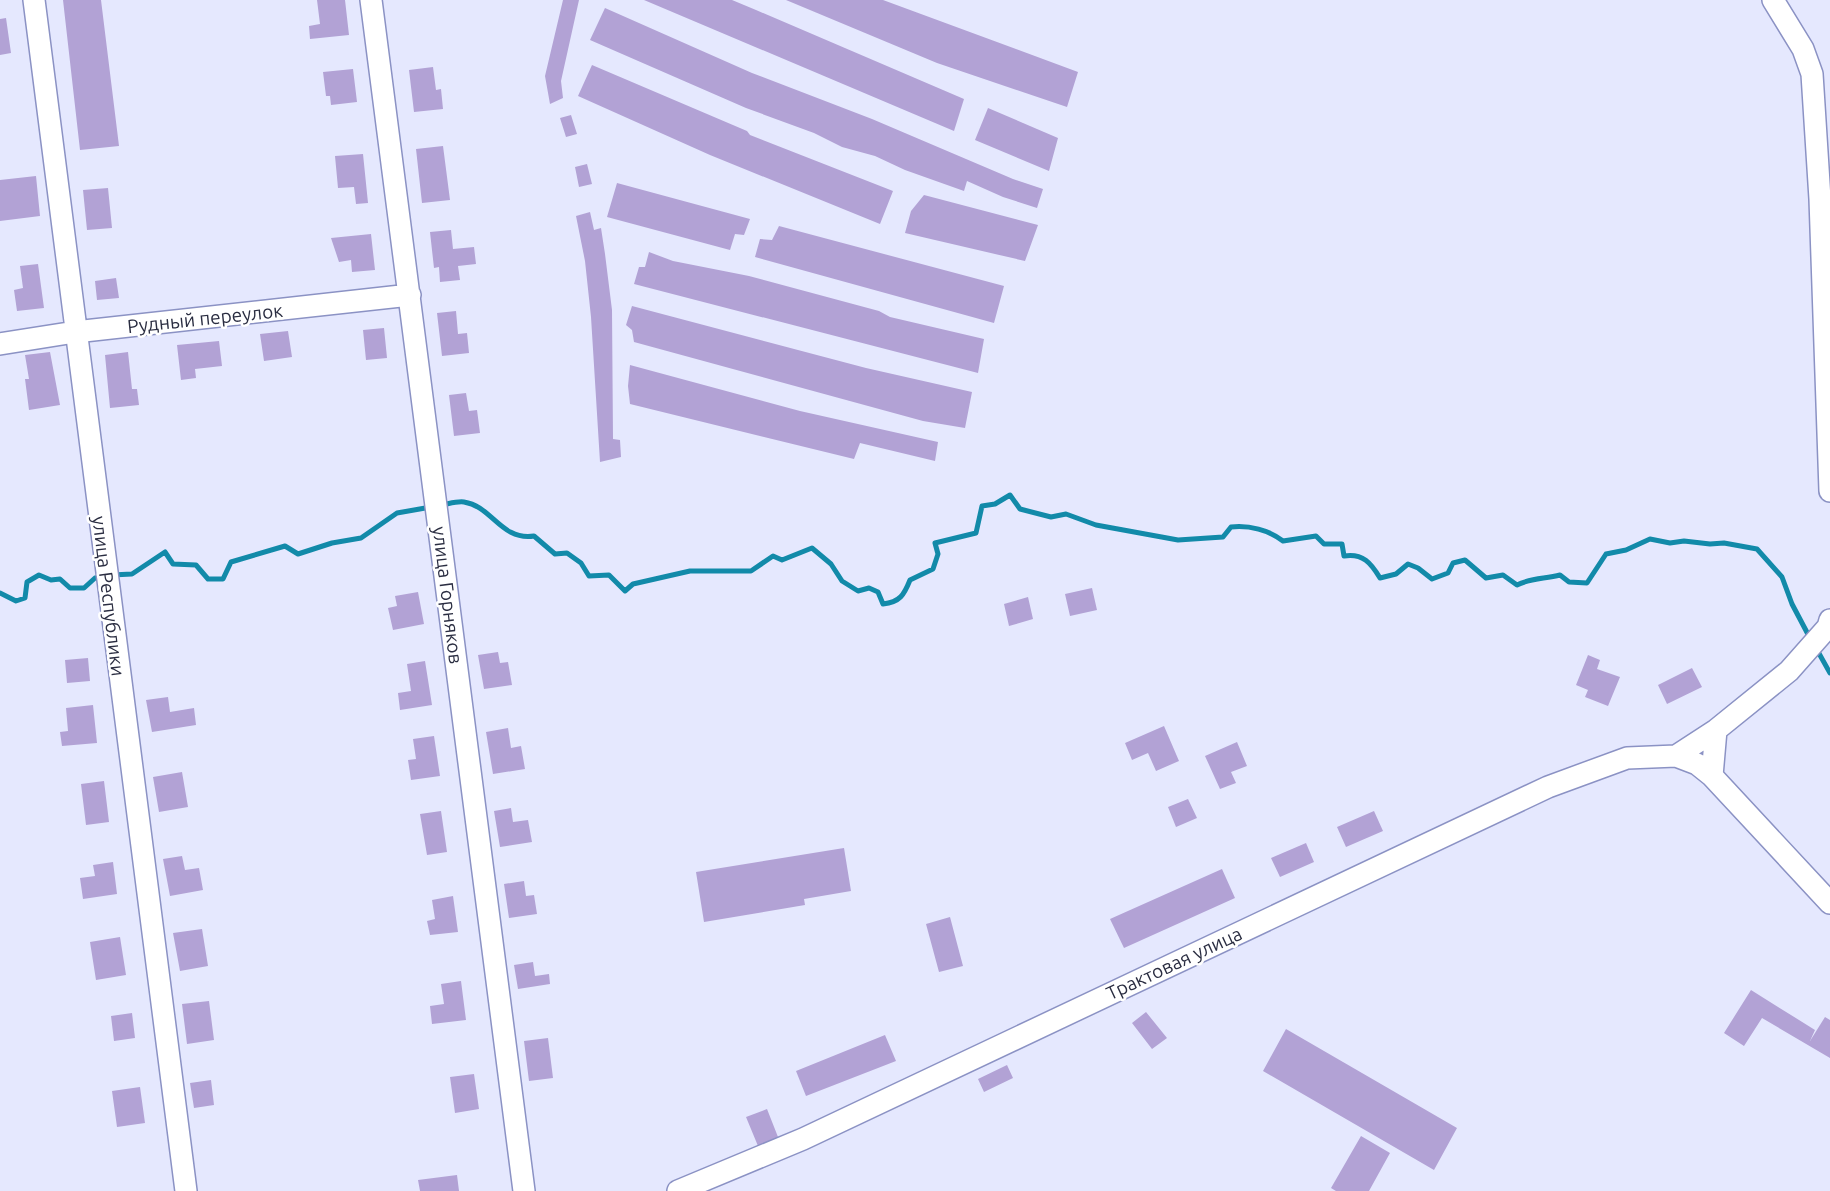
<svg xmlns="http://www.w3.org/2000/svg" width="1830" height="1191" font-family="Ubuntu,sans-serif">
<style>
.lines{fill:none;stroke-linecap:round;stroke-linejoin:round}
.stream{stroke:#128aa9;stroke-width:5}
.building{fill:#b2a2d5}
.minor-casing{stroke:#8b92c4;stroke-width:24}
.minor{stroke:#fff;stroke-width:21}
.labels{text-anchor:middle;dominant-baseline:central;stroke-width:5;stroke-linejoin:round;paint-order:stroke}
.street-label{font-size:19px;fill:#2a2d41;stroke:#fff}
</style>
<rect width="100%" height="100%" fill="#e5e8fe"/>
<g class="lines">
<path class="stream" d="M441 505C448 504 457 501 464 502 492 506 501 541 534 536L555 554 567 553 581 563 589 576 609 575 625 591 633 584 690 571H751L773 556 782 560 812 548 831 564 842 581 858 591 869 588 878 592 883 604C900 602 904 595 910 580L933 569 938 554 935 543 976 533 982 506 995 504 1010 495 1020 509 1051 517 1066 514 1096 525 1178 540 1223 537 1231 527C1249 525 1269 530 1283 541L1316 536 1324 544H1342L1344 556C1363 553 1371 563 1380 578L1396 574 1408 564 1418 568 1432 579 1448 573 1453 563 1465 560 1486 578 1503 575 1517 585C1531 578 1545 579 1560 575L1569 582 1587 583 1606 554 1626 550 1650 539 1670 543 1684 541 1710 544 1724 543 1757 549 1782 577 1792 604 1811 640
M112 575 132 574 165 552 173 564 196 565 208 579H223L231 562 285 546 298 554 332 543 361 538 397 513 431 507
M0 593 16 601 25 598 27 582 39 575 51 580 60 579 70 588H84L95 578 102 577
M1816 648 1830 673"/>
</g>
<path class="building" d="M63 0H101L119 146 80 150Z
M317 0H345L349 35 310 39 309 26 320 24Z
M563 0H579L561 81 563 98 550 104 545 76Z
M644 0H732L756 10 964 99 954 131Z
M786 0H883L1078 72 1067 107 937 63Z
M605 8 752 73 872 119 1013 179 1043 189 1037 208 1003 197 967 181 964 191 905 170 875 156 842 147 814 133 746 108 590 40Z
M6 18 11 53 0 55V19Z
M592 65 747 131 750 135 893 191 880 224 710 155 578 96Z
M433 67 436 90 441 89 443 109 414 112 409 70Z
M353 69 357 102 331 105 330 96H326L323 72Z
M988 108 1058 138 1049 171 975 140Z
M571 115 577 134 566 137 560 118Z
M443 146 450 200 422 203 416 149Z
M363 154 368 203 356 204 354 187 338 188 335 156Z
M587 164 592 184 579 187 575 167Z
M36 176 40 216 0 221V180Z
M617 183 750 219 744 235 735 234 730 250 607 217Z
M108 188 112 228 87 230 83 190Z
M924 195 1038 225 1025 261 905 233 911 211Z
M590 212 594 230 601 228 605 254 612 310 613 439 620 440 621 457 600 462 591 317 585 261 576 216Z
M779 226 1004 286 994 323 755 257 760 239 772 240Z
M451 230 453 249 474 247 476 264 458 266 460 280 440 282 439 267 434 268 430 232Z
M371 234 375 270 352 272 351 260 339 262 331 238Z
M649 252 673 261 749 276 879 311 890 317 984 339 978 373 634 284 639 267H645Z
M38 264 44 308 17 311 14 290 23 288 20 266Z
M116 278 119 298 97 300 95 281Z
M632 306 866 368 972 392 965 428 923 421 634 342 632 330 626 325Z
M456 311 458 334 467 333 469 353 442 356 437 313Z
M384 328 387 358 366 360 363 330Z
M288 331 292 357 264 361 260 334Z
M219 341 222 366 195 369 196 378 181 380 177 345Z
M50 352 60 405 29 410 25 379H29L25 355Z
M128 352 132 389H137L139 405 110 408 105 355Z
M630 365 800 411 938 442 935 461 860 443 854 459 630 404 628 386Z
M466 393 469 411 477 410 480 433 454 436 449 395Z
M1092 588 1097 610 1070 616 1065 594Z
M418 592 424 624 393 630 388 608 397 606 395 596Z
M1028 597 1033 619 1009 626 1004 604Z
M498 652 500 663 508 662 512 685 484 689 478 655Z
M1588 655 1600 660 1597 669 1620 677 1608 706 1585 697 1588 690 1576 685Z
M88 658 90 681 67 683 65 660Z
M425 661 432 705 400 710 398 693 411 691 407 664Z
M1692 668 1702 687 1667 704 1658 685Z
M168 697 170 712 194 708 196 725 152 732 146 700Z
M93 705 97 743 62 746 60 732 68 731 66 708Z
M1164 726 1179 761 1156 771 1148 753 1132 760 1125 743Z
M508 728 511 748 521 746 525 769 493 774 486 732Z
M434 736 440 776 411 780 408 760 416 759 413 739Z
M1237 742 1247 766 1231 772 1236 783 1220 789 1205 756Z
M182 772 188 807 159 812 153 777Z
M104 781 109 822 86 825 81 784Z
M1188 799 1197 818 1176 827 1168 807Z
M511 808 513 822 528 820 532 842 500 847 494 811Z
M441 811 447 852 427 855 420 814Z
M1374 811 1383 831 1346 847 1337 827Z
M1306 843 1314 862 1280 877 1271 858Z
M844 848 851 891 804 899 805 905 704 922 696 872Z
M182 856 185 870 199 868 203 890 170 896 163 859Z
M113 862 117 894 83 899 80 878 95 876 93 865Z
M1222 869 1235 898 1124 948 1110 919Z
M524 881 526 896 534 895 537 914 509 918 504 884Z
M453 896 458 932 430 935 427 921 435 919 432 900Z
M950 917 963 966 939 972 926 924Z
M202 929 208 966 180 971 173 933Z
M120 937 126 975 96 980 90 942Z
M533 962 535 976 549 974 550 984 518 989 514 965Z
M461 981 466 1020 432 1024 430 1006 444 1004 441 984Z
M1751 990 1815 1030 1810 1041 1825 1017 1830 1020V1058L1762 1018 1744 1046 1724 1033Z
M209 1001 214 1040 187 1044 182 1004Z
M1146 1012 1167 1038 1152 1049 1132 1023Z
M132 1013 135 1038 114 1041 111 1016Z
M1286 1029 1457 1128 1434 1170 1263 1071Z
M885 1035 896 1061 806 1096 796 1071Z
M548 1038 553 1078 529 1081 524 1041Z
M1007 1065 1013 1078 984 1092 978 1079Z
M474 1074 479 1109 455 1113 450 1077Z
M211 1080 214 1105 194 1108 190 1083Z
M140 1087 145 1123 117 1127 112 1091Z
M767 1109 778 1137 758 1146 746 1117Z
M1361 1136 1390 1153 1369 1191H1336L1331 1188Z
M457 1175 459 1191H420L418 1180Z"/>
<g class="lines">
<defs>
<path id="minor" d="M34 0 186 1191
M371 0 524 1191
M1773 0 1803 49 1812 74 1820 199 1830 491
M0 344 75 332 410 295
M1676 756 1716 730 1789 671 1828 627 1830 620
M1712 776 1716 730
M678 1191 803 1139 1548 787 1627 758 1676 756 1697 764 1712 776 1830 903"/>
</defs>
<use href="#minor" class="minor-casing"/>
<use href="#minor" class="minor"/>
</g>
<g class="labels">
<g class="street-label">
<text transform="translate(205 318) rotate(-6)">Рудный переулок</text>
<text transform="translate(448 595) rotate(83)">улица Горняков</text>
<text transform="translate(109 596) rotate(83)">улица Республики</text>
<text transform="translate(1174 963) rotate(-25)">Трактовая улица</text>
</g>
</g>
</svg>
